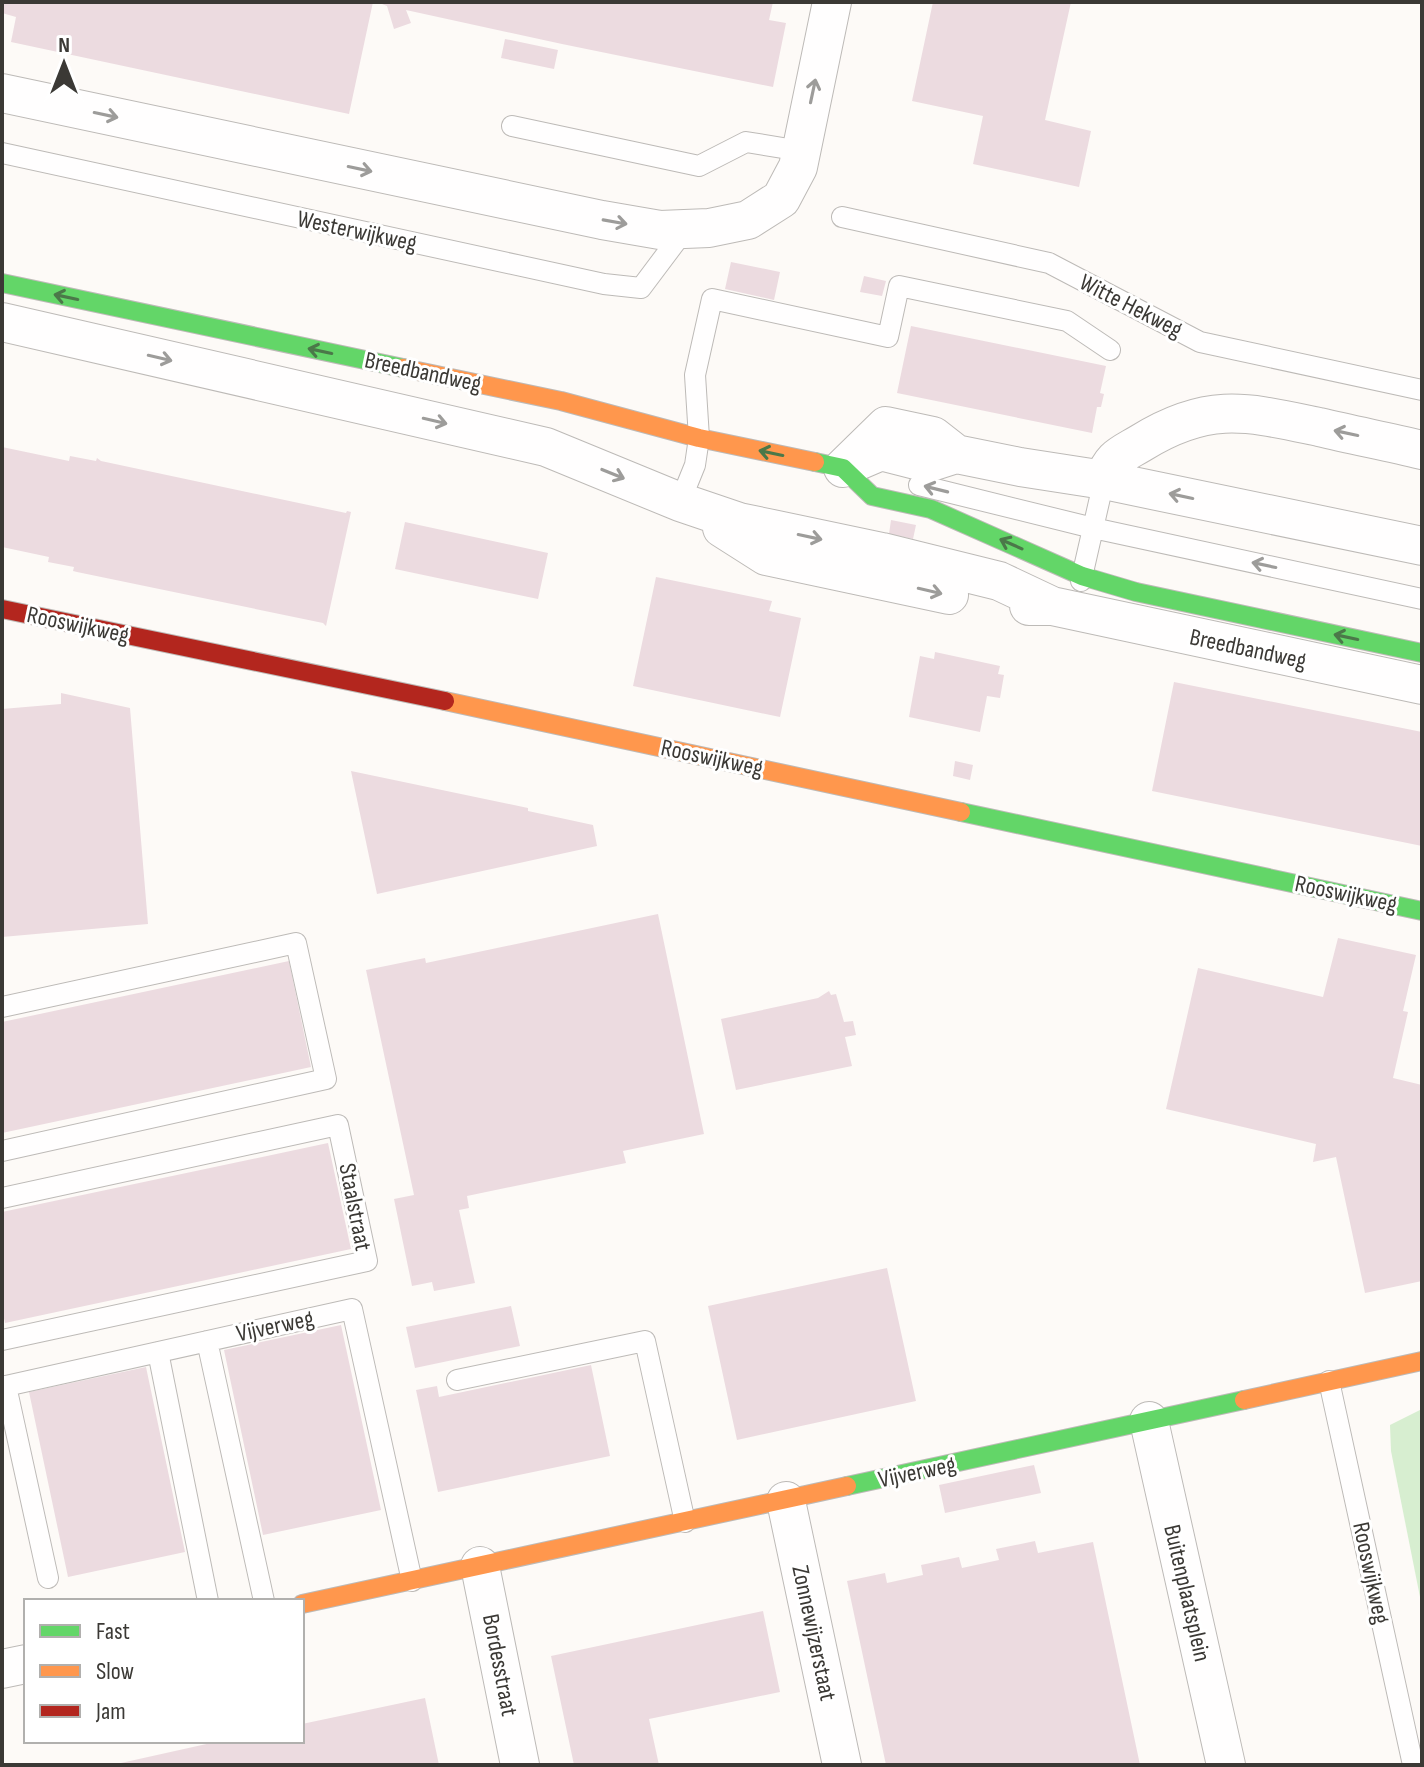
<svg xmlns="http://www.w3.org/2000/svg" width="1424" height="1767" font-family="'Sofia Sans Condensed',sans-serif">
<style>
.green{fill:#d7eed0}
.building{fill:#ecdbe0}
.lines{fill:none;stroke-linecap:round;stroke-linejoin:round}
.lane-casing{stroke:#bdbab7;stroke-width:22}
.street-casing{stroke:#bdbab7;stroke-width:40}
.fast-casing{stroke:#bdbab7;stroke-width:20}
.slow-casing{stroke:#bdbab7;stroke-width:20}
.jam-casing{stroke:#bdbab7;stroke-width:20}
.lane{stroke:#fffefe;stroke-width:20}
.street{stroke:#fffefe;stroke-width:38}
.fast{stroke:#63d668;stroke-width:18}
.slow{stroke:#ff974d;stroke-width:18}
.jam{stroke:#b3261e;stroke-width:18}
.oneway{stroke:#9d9c9a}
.oneway2{stroke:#4b7849}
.labels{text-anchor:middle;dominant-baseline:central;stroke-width:6;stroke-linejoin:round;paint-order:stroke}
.street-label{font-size:24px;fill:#3b3935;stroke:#fff}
</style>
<rect width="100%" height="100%" fill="#fdfaf7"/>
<path class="green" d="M1422 1409V1607L1391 1451 1390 1425Z"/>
<path class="building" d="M2 2H373L349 114 11 42 16 17 2 13Z
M377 2H773L769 20 786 23 773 87 562 44 406 10 411 23 394 29 387 6Z
M933 2H1071L1045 120 1091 131 1079 187 973 164 983 116 912 101Z
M505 39 558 50 554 69 501 58Z
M731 262 780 272 774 300 725 289Z
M864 276 886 281 882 296 860 292Z
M911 326 1106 366 1100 393 1104 394 1101 407H1097L1092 433 897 393Z
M2 447 69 461 70 456 96 461 97 458 101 461 346 513 347 511 351 512 326 626 323 623 77 572 73 571 74 567 48 562 49 557 2 547Z
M891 520 916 525 913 539 889 534Z
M405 522 548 553 538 599 395 569Z
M656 577 772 601 769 611 801 618 780 717 633 686Z
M935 652 1000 666 998 674 1004 675 1000 698 987 696 980 732 909 717 920 656 934 659Z
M1174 682 1422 732V846L1152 791Z
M61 693 130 708 148 924 2 937V709L61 704Z
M955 761 973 765 970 780 953 776Z
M351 771 528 808V811L593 825 597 846 377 894Z
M658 914 704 1134 623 1151 626 1163 467 1196 469 1208 459 1210 475 1283 434 1291 432 1282 412 1286 394 1199 414 1195 366 970 425 958 426 963Z
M1338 938 1416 955 1403 1011 1408 1012 1393 1078 1422 1085V1281L1365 1293 1336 1157 1313 1162 1316 1144 1166 1109 1198 968 1323 997Z
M289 961 311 1067 2 1133V1022Z
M829 991 831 995 836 994 844 1022 853 1021 856 1035 845 1037 852 1066 736 1090 721 1019 818 998Z
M328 1143 351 1249 5 1323 2 1309V1212Z
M887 1268 916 1401 737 1440 708 1306Z
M511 1306 520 1346 415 1368 406 1327Z
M341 1325 381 1510 263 1535 224 1350Z
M591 1365 610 1456 438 1492 416 1390 437 1386 439 1397Z
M146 1367 185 1552 68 1577 29 1392Z
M1034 1465 1041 1493 945 1513 939 1485Z
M1035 1541 1038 1553 1093 1542 1140 1765H886L847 1581 885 1573 887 1583 923 1575 921 1565 959 1557 962 1568 999 1560 996 1549Z
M763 1611 780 1692 649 1719 659 1765H574L551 1656Z
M425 1698 439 1765H112L220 1741H302V1724Z"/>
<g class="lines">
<defs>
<path id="lane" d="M512 126 699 166 746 142 801 151
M2 153 604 284 641 288 686 228
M842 217 1049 263 1200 342 1422 390
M919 485 1093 528 1422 599
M680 502 695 465 699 438 695 375 712 299 888 337 899 286 1067 321 1110 350
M1081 581 1104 480
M2 1007 296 943 326 1079 2 1151
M2 1198 338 1125 367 1261 2 1340
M207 1341 264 1601
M158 1352 208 1601
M457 1380 645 1341 685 1522
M1329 1381 1413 1765
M2 1386H6L48 1578
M6 1386 352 1309 412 1581"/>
<path id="street" d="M2 93 602 220 660 230 709 228 748 220 781 199 798 167 832 2
M2 322 546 447 680 502 739 522 882 552 999 581 1052 606
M860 460 881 451 928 463 956 454
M843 468 886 426 933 436 956 454 1020 467 1104 480 1422 546
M1104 480C1111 457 1121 455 1141 443 1209 401 1247 412 1319 427 1353 435 1388 442 1422 450
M722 528 766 556 949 595
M1029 606H1052L1422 685
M1149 1421 1226 1765
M786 1501 842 1765
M480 1566 520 1765
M2 1669 26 1664"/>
<path id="fast" d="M2 283 403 368
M815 462 843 468 872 496 931 509 1082 576 1136 592 1422 653
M961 812 1422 911
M847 1486 1244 1400"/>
<path id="slow" d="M403 368 561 401 699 438 815 462
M445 701 961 812
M1244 1400 1422 1361
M302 1604 847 1486"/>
<path id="jam" d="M2 609 445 701"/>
</defs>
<use href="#lane" class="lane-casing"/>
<use href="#street" class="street-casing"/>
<use href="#fast" class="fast-casing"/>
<use href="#slow" class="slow-casing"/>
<use href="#jam" class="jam-casing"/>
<use href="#lane" class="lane"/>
<use href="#street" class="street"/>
<use href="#fast" class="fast"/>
<use href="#slow" class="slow"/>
<use href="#jam" class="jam"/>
</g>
<defs><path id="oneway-shaft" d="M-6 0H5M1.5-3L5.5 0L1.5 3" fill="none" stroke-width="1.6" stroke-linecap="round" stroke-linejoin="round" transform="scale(2)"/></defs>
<g class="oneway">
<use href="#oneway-shaft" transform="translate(813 91) rotate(-78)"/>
<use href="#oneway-shaft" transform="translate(106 115) rotate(12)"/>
<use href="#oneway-shaft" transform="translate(360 169) rotate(12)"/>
<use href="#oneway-shaft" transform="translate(615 222) rotate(10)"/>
<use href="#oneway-shaft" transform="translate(160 358) rotate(13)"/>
<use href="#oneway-shaft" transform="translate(435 421) rotate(13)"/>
<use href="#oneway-shaft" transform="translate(1346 433) rotate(-168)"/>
<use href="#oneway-shaft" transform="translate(613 474) rotate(22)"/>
<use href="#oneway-shaft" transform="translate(936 489) rotate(-166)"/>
<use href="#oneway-shaft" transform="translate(1181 496) rotate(-168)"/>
<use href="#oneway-shaft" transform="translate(810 537) rotate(12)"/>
<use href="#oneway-shaft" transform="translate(1264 565) rotate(-168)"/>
<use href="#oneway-shaft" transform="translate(930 591) rotate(13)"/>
</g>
<g class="oneway2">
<use href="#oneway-shaft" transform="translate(66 297) rotate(-168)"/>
<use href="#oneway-shaft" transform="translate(320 351) rotate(-168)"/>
<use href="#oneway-shaft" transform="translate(771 453) rotate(-168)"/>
<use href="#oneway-shaft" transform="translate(1011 544) rotate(-156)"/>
<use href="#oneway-shaft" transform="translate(1346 637) rotate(-168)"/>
</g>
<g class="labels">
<g class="street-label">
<text transform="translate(357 231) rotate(12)">Westerwijkweg</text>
<text transform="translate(1131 306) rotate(27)">Witte Hekweg</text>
<text transform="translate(423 372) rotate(12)">Breedbandweg</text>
<text transform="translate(78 625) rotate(12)">Rooswijkweg</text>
<text transform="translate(1248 649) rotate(12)">Breedbandweg</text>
<text transform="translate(712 758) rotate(12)">Rooswijkweg</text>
<text transform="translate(1346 894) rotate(12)">Rooswijkweg</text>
<text transform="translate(355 1207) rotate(79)">Staalstraat</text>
<text transform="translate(275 1326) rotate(-12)">Vijverweg</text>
<text transform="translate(917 1472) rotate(-12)">Vijverweg</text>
<text transform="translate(1371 1573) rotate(78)">Rooswijkweg</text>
<text transform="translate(1187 1593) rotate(77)">Buitenplaatsplein</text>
<text transform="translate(814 1633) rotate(78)">Zonnewijzerstaat</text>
<text transform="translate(500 1665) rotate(79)">Bordesstraat</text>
</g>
</g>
<rect width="1424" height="1767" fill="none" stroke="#3b3935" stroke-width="8"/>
<rect x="24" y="1599" width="280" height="144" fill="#ffffff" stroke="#b1b0ae" stroke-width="2"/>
<rect x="40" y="1625" width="40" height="12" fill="#63d668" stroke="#b1b0ae" stroke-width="2"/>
<text x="96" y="1639" font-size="24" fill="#3b3935">Fast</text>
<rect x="40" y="1665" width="40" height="12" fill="#ff974d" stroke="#b1b0ae" stroke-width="2"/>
<text x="96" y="1679" font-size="24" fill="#3b3935">Slow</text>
<rect x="40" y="1705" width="40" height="12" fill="#b3261e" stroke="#b1b0ae" stroke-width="2"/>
<text x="96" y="1719" font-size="24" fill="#3b3935">Jam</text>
<g transform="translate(64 64)" stroke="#ffffff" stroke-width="6" paint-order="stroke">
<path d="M0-6L14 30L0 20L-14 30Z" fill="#3b3935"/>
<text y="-12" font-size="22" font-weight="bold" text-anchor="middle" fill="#3b3935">N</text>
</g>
</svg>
